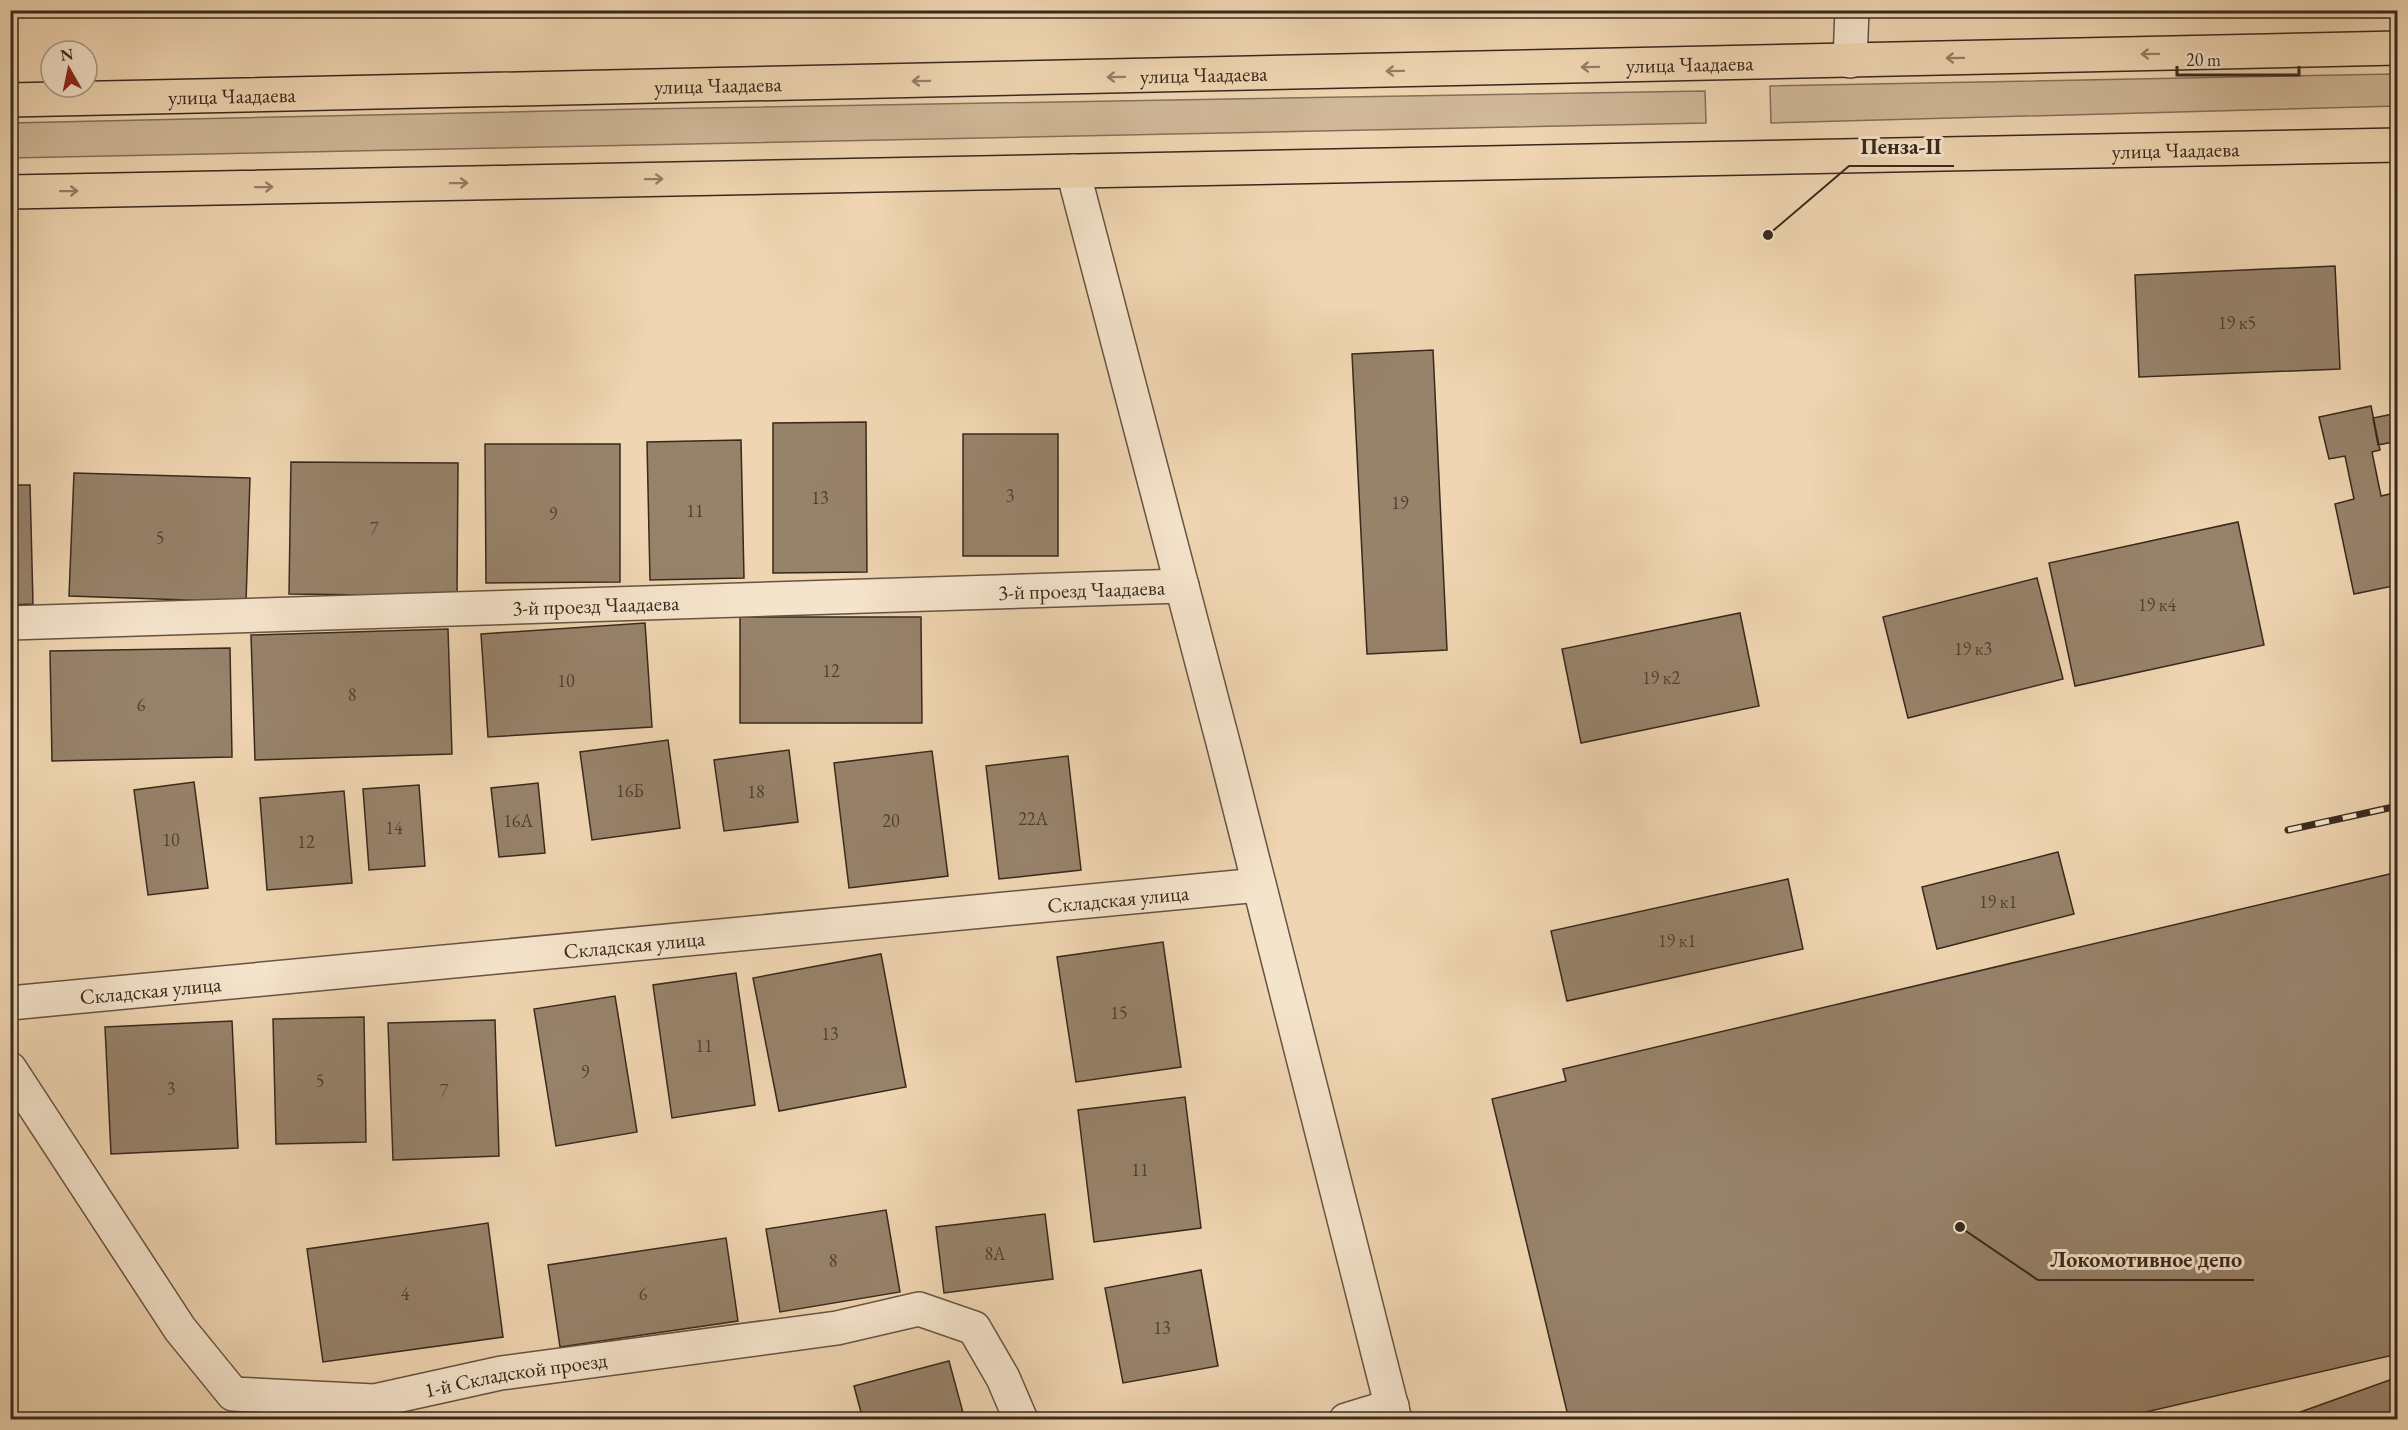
<svg xmlns="http://www.w3.org/2000/svg" width="2408" height="1430" font-family="'EB Garamond',serif">
<style>
.green{fill:#d0b898;stroke:#84705a;stroke-width:1.5}
.building{fill:#97826a;stroke:#38291d;stroke-width:1.5}
.lines{fill:none;stroke-linecap:round;stroke-linejoin:round}
.minor-casing{stroke:#665442;stroke-width:36}
.primary-casing{stroke:#38291d;stroke-width:36}
.minor{stroke:#f5e4cc;stroke-width:33}
.primary{stroke:#efd5b1;stroke-width:33}
.rail-casing{stroke:#38291d;stroke-width:7}
.rail{stroke:#f5e4cc;stroke-width:4.5;stroke-dasharray:14;stroke-linecap:butt}
.oneway{stroke:#947f67}
.labels{text-anchor:middle;dominant-baseline:central;stroke-width:6;stroke-linejoin:round;paint-order:stroke}
.number-label{font-size:18px;fill:#503f30}
.street-label{font-size:21px;fill:#38291d;stroke:#f5e4cc}
.leader{fill:none;stroke:#38291d;stroke-width:2}
.callout-dot{fill:#38291d;stroke:#f5e4cc;stroke-width:2}
.callout-label{font-size:22px;text-anchor:middle;font-weight:bold;fill:#38291d;stroke:#f5e4cc;stroke-width:6;stroke-linejoin:round;paint-order:stroke}
</style>
<rect width="100%" height="100%" fill="#efd5b1"/>
<filter id="stains"><feTurbulence type="fractalNoise" baseFrequency=".00333" numOctaves="4"/><feColorMatrix values="0 0 0 0 .2 0 0 0 0 .09 0 0 0 0 .02 0 0 0 .5 -.17"/></filter>
<radialGradient id="worn" r=".72"><stop offset=".6" stop-color="#630" stop-opacity="0"/><stop offset="1" stop-color="#630" stop-opacity=".3"/></radialGradient>
<path class="green" d="M2397 74V106L1771 123 1770 86Z
M1705 91 1706 123 10 158 11 123 641 109Z"/>
<path class="building" d="M2335 266 2340 369 2139 377 2135 275Z
M1433 350 1447 650 1367 654 1352 354Z
M2371 406 2380 450 2372 452 2381 496 2398 492V585L2354 594 2335 504 2354 499 2345 456 2329 459 2319 417Z
M2398 413V441L2378 445 2373 418Z
M866 422 867 572 773 573V423Z
M963 434H1058V556H963Z
M741 440 744 578 650 580 647 442Z
M485 444H620V582L486 583Z
M291 462 458 463 457 596 289 594Z
M74 473 250 478 246 602 69 596Z
M10 485H30L33 604 10 605Z
M2238 522 2264 645 2075 686 2049 563Z
M2037 578 2063 679 1908 718 1883 617Z
M1740 613 1759 706 1581 743 1562 649Z
M740 617H921L922 723H740Z
M645 623 652 727 488 737 481 634Z
M448 629 452 754 255 760 251 635Z
M230 648 232 757 52 761 50 651Z
M668 740 680 828 592 840 580 752Z
M789 750 798 822 724 831 714 760Z
M932 751 948 876 849 888 834 763Z
M1068 756 1081 870 999 879 986 766Z
M194 782 208 888 148 895 134 790Z
M538 783 545 853 499 857 491 788Z
M419 785 425 866 369 870 363 789Z
M344 791 352 883 267 890 260 798Z
M2058 852 2074 914 1937 949 1922 887Z
M2398 872V1354L2111 1420H1569L1492 1099 1566 1081 1563 1069Z
M1788 879 1803 949 1567 1001 1551 931Z
M1163 942 1181 1067 1076 1082 1057 957Z
M881 954 906 1087 779 1111 753 978Z
M736 973 755 1105 672 1118 653 985Z
M615 996 637 1132 556 1146 534 1009Z
M364 1017 366 1142 276 1144 273 1019Z
M495 1020 499 1156 393 1160 388 1023Z
M232 1021 238 1148 111 1154 105 1027Z
M1185 1097 1201 1228 1094 1242 1078 1110Z
M886 1210 900 1292 780 1312 766 1229Z
M1045 1214 1053 1279 944 1293 936 1227Z
M488 1223 503 1337 323 1362 307 1249Z
M726 1238 738 1321 560 1347 548 1265Z
M1201 1270 1218 1366 1123 1383 1105 1288Z
M949 1361 965 1420H863L854 1386Z
M2398 1377V1420H2278Z
M806 1413 808 1420H784Z"/>
<g class="lines">
<defs>
<g id="minor">
<path d="M1850 61 1852 10"/>
<path d="M1073 171 1225 750 1395 1420"/>
<path id="s1" d="M10 623 1182 586"/>
<path id="s2" d="M10 1003 1259 885"/>
<path id="s3" d="M10 1069 180 1329 233 1394 374 1401 501 1373 837 1328 919 1309 974 1328 1003 1378 1021 1420"/>
<path d="M1346 1420 1392 1406"/>
</g>
<g id="primary">
<path id="s4" d="M10 100 2398 48"/>
<path id="s5" d="M10 192 2398 145"/>
</g>
</defs>
<use href="#minor" class="minor-casing"/>
<use href="#primary" class="primary-casing"/>
<use href="#minor" class="minor"/>
<use href="#primary" class="primary"/>
<defs>
<path id="rail" d="M2288 830 2398 806"/>
</defs>
<use href="#rail" class="rail-casing"/>
<use href="#rail" class="rail"/>
</g>
<defs><path id="oneway-shaft" d="M-6 0H5M1.5-3L5.5 0L1.5 3" fill="none" stroke-width="1.6" stroke-linecap="round" stroke-linejoin="round" transform="scale(1.5)"/></defs>
<g class="oneway">
<use href="#oneway-shaft" transform="translate(2150 54) rotate(179)"/>
<use href="#oneway-shaft" transform="translate(1955 58) rotate(179)"/>
<use href="#oneway-shaft" transform="translate(1590 67) rotate(179)"/>
<use href="#oneway-shaft" transform="translate(1395 71) rotate(179)"/>
<use href="#oneway-shaft" transform="translate(1116 77) rotate(179)"/>
<use href="#oneway-shaft" transform="translate(921 81) rotate(179)"/>
<use href="#oneway-shaft" transform="translate(654 179) rotate(-1)"/>
<use href="#oneway-shaft" transform="translate(459 183) rotate(-1)"/>
<use href="#oneway-shaft" transform="translate(264 187) rotate(-1)"/>
<use href="#oneway-shaft" transform="translate(69 191) rotate(-1)"/>
</g>
<g class="labels">
<g class="number-label">
<text x="2237" y="322">19 к5</text>
<text x="1010" y="495">3</text>
<text x="820" y="497">13</text>
<text x="1400" y="502">19</text>
<text x="695" y="510">11</text>
<text x="553" y="513">9</text>
<text x="374" y="528">7</text>
<text x="160" y="537">5</text>
<text x="2157" y="604">19 к4</text>
<text x="1973" y="648">19 к3</text>
<text x="831" y="670">12</text>
<text x="1661" y="677">19 к2</text>
<text x="566" y="680">10</text>
<text x="352" y="694">8</text>
<text x="141" y="704">6</text>
<text x="630" y="790">16Б</text>
<text x="756" y="791">18</text>
<text x="1033" y="818">22А</text>
<text x="518" y="820">16А</text>
<text x="891" y="820">20</text>
<text x="394" y="827">14</text>
<text x="171" y="839">10</text>
<text x="306" y="841">12</text>
<text x="1998" y="901">19 к1</text>
<text x="1677" y="940">19 к1</text>
<text x="1119" y="1012">15</text>
<text x="830" y="1033">13</text>
<text x="704" y="1045">11</text>
<text x="585" y="1071">9</text>
<text x="320" y="1080">5</text>
<text x="171" y="1088">3</text>
<text x="444" y="1090">7</text>
<text x="1140" y="1169">11</text>
<text x="995" y="1253">8А</text>
<text x="833" y="1260">8</text>
<text x="405" y="1293">4</text>
<text x="643" y="1293">6</text>
<text x="1162" y="1327">13</text>
</g>
<g class="street-label">
<text stroke="none"><textPath href="#s4" startOffset="1680">улица Чаадаева</textPath></text>
<text stroke="none"><textPath href="#s4" startOffset="1194">улица Чаадаева</textPath></text>
<text stroke="none"><textPath href="#s4" startOffset="708">улица Чаадаева</textPath></text>
<text stroke="none"><textPath href="#s4" startOffset="222">улица Чаадаева</textPath></text>
<text stroke="none"><textPath href="#s5" startOffset="2166">улица Чаадаева</textPath></text>
<text stroke="none"><textPath href="#s1" startOffset="1072">3-й проезд Чаадаева</textPath></text>
<text stroke="none"><textPath href="#s1" startOffset="586">3-й проезд Чаадаева</textPath></text>
<text stroke="none"><textPath href="#s2" startOffset="1113">Складская улица</textPath></text>
<text stroke="none"><textPath href="#s2" startOffset="627">Складская улица</textPath></text>
<text stroke="none"><textPath href="#s2" startOffset="141">Складская улица</textPath></text>
<text stroke="none"><textPath href="#s3" startOffset="680">1-й Складской проезд</textPath></text>
</g>
</g>
<path class="leader" d="M1768 235L1849 166H1954M1960 1227L2038 1280H2254"/>
<g class="callout-dot">
<circle cx="1768" cy="235" r="6"/>
<circle cx="1960" cy="1227" r="6"/>
</g>
<g class="callout-label">
<text x="1901" y="154">Пенза-II</text>
<text x="2146" y="1267">Локомотивное депо</text>
</g>
<rect width="2408" height="1430" fill="none" stroke="#efd5b1" stroke-width="36"/>
<rect x="12" y="12" width="2384" height="1406" fill="none" stroke="#38291d" stroke-width="3"/>
<rect x="18" y="18" width="2372" height="1394" fill="none" stroke="#38291d" stroke-width="1.5"/>
<g transform="translate(69 69) rotate(351)"><circle r="28" fill="#f5e4cc" stroke="#a99986" stroke-width="1.5"/>
<path d="M0-4.5L10 22L0 15L-10 22Z" fill="#8f2418"/>
<text y="-9" font-size="16" font-weight="bold" text-anchor="middle" fill="#38291d">N</text>
</g>
<path d="M2177 66v9h122v-9" fill="none" stroke="#38291d" stroke-width="3"/>
<text x="2186" y="66" font-size="18" fill="#38291d" stroke="#f5e4cc" stroke-width="4.5" paint-order="stroke">20 m</text>
<rect width="100%" height="100%" filter="url(#stains)"/>
<rect width="100%" height="100%" fill="url(#worn)"/>
</svg>
